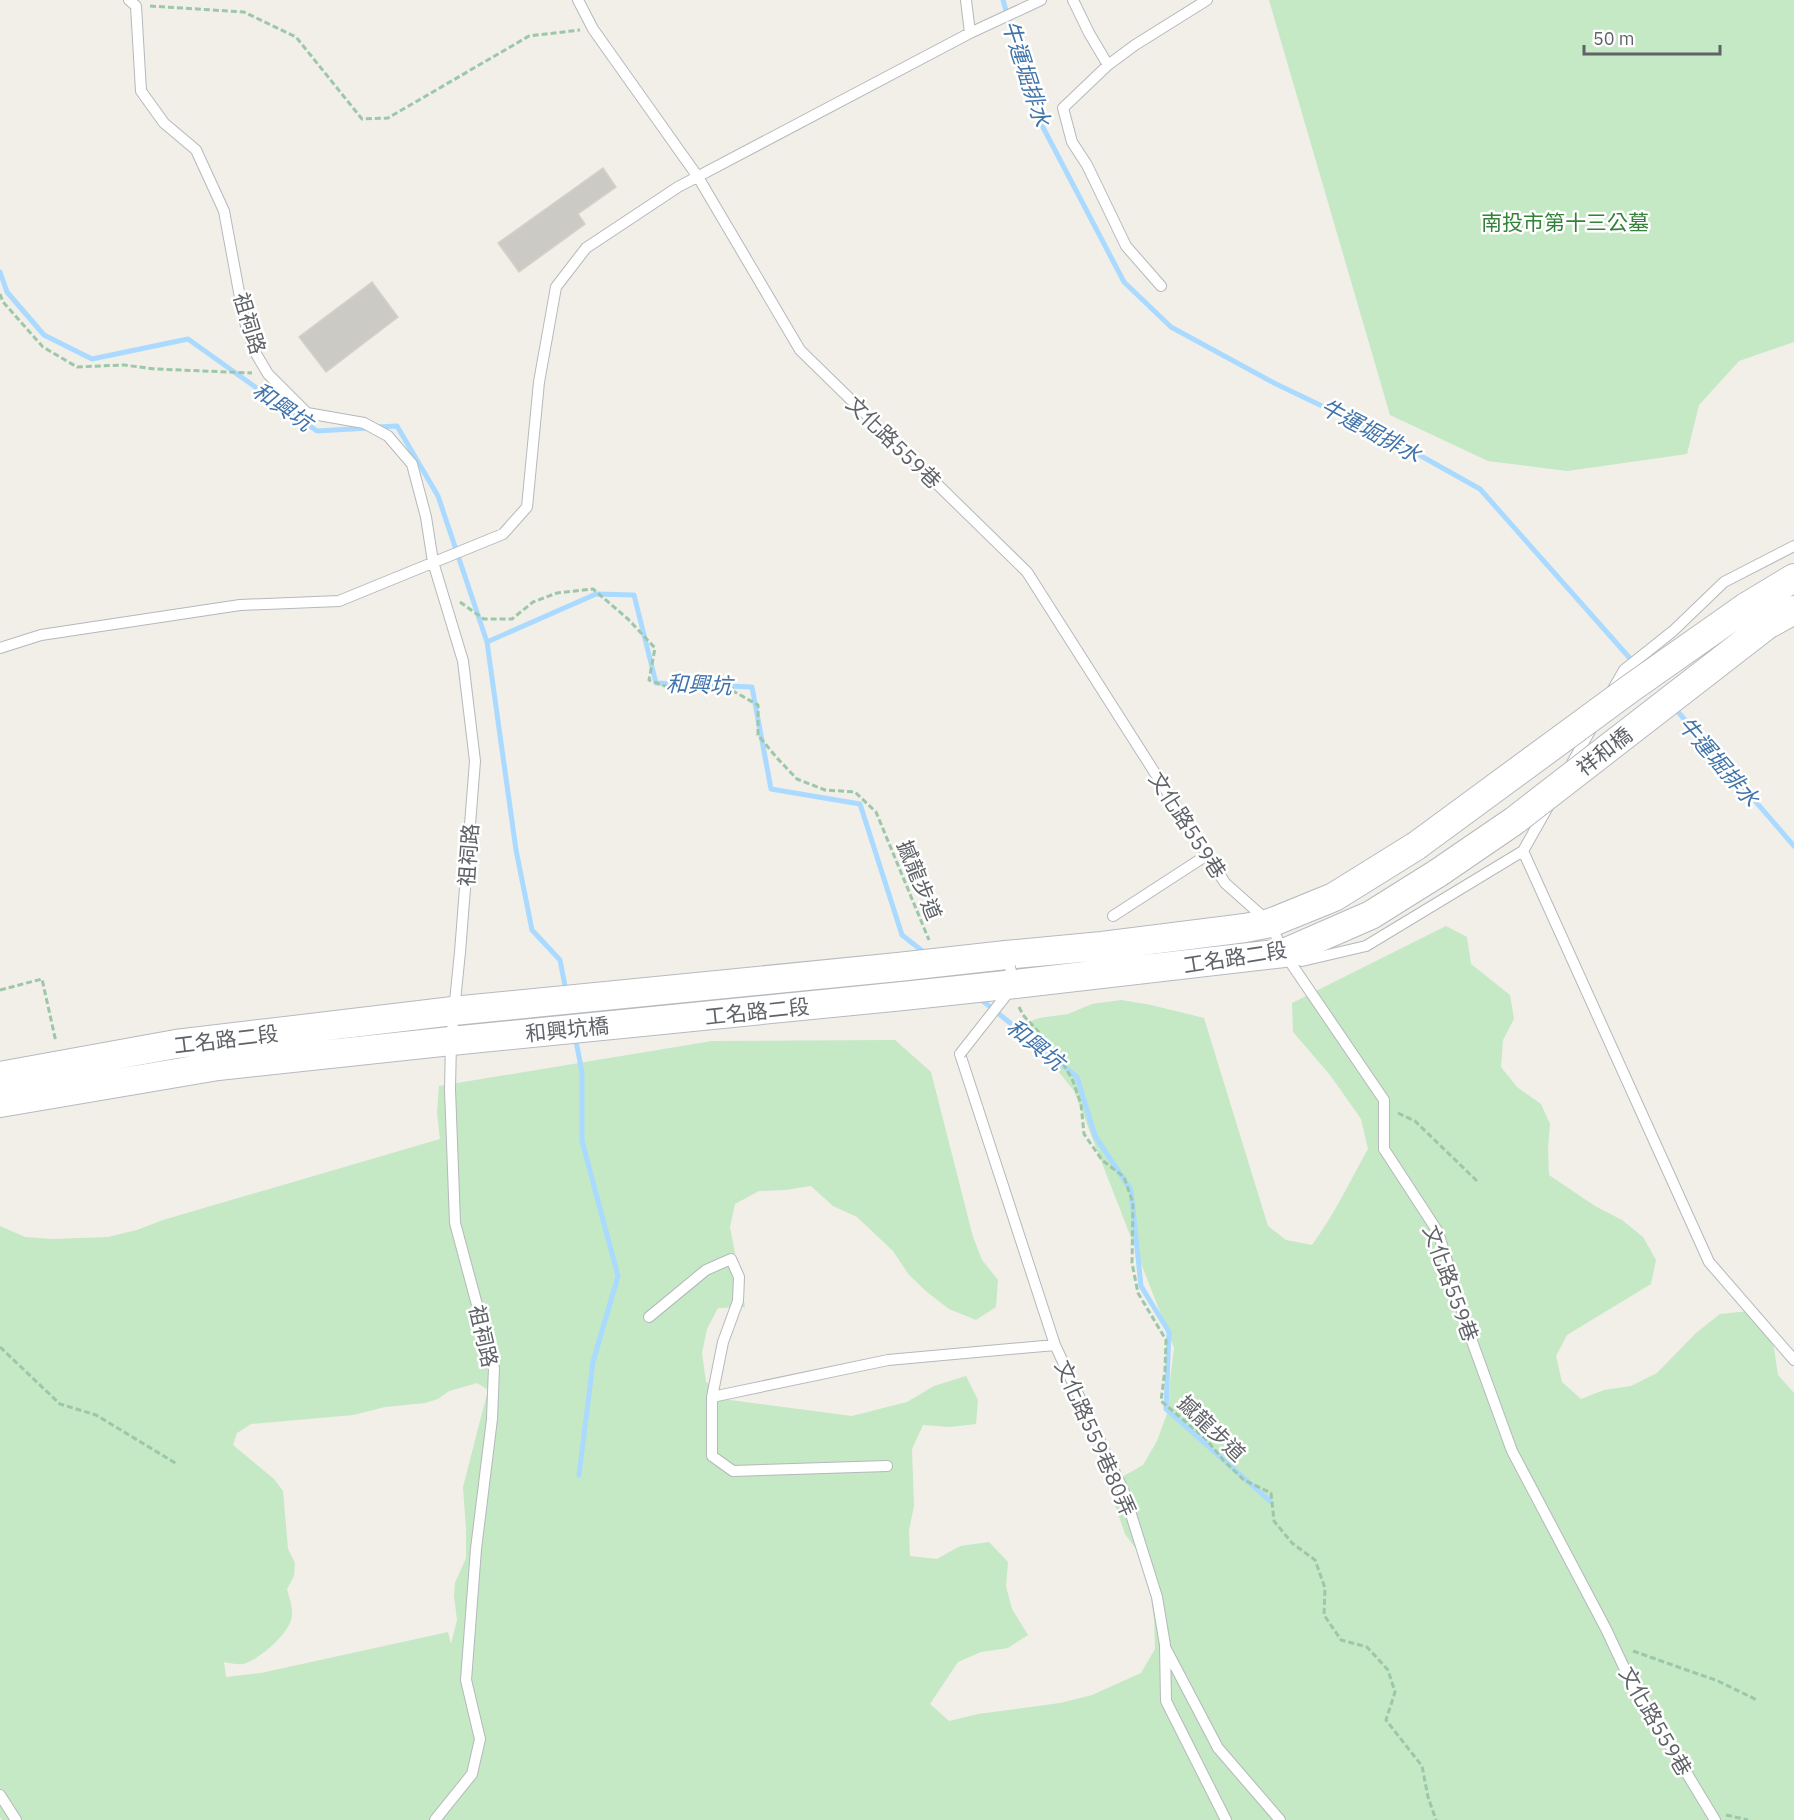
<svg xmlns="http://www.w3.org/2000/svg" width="1794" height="1820" font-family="'IBM Plex Sans','Noto Sans TC',sans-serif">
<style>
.green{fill:#c5e8c5;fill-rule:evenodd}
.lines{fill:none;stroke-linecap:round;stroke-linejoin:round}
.stream{stroke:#aadaff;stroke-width:5}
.building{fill:#cccac5;stroke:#d6d1c6;stroke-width:1.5}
.lane-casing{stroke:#b5b8bc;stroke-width:12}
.secondary-casing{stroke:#b6babf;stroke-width:30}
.path{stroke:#9cc7a9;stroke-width:3;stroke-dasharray:6 3;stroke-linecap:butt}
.lane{stroke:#fff;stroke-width:10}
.secondary{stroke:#fff;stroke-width:28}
.lane-bridge-casing{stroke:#b5b8bc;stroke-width:12;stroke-linecap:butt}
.secondary-bridge-casing{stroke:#b6babf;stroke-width:30;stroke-linecap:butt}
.lane-bridge{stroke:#fff;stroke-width:10}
.secondary-bridge{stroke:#fff;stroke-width:28}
.labels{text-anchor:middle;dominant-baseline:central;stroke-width:5;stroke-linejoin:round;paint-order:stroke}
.park-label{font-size:21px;fill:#348238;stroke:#fff}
.street-label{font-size:21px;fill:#5f6368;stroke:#fff}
.water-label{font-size:22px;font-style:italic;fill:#4174aa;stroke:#fff}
</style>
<rect width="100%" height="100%" fill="#f1efe8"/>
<path class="green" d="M1269 0H1794V342L1739 361 1699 405 1687 454 1567 471 1488 461 1390 415Z
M1446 926 1467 937 1471 964 1510 995 1514 1019 1503 1040 1501 1067 1517 1087 1541 1104 1550 1124 1548 1148 1549 1175 1595 1206 1622 1220 1643 1237 1656 1260 1651 1284 1567 1335 1556 1356 1562 1382 1581 1399 1604 1390 1631 1386 1657 1373 1696 1333 1720 1314 1749 1311 1767 1325 1774 1348 1778 1375 1794 1393V1820H2L0 1817V1226L25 1237 52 1239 108 1237 137 1230 163 1220 440 1139 437 1113 439 1086 712 1041 895 1040 931 1072 973 1237 982 1260 998 1280 996 1307 976 1320 949 1309 927 1292 909 1275 893 1251 857 1217 833 1206 811 1186 785 1190 759 1191 735 1204 730 1227 745 1307 718 1308 707 1329 702 1353 706 1382 730 1400 852 1416 907 1402 934 1386 966 1376 978 1400 976 1424 950 1427 923 1425 912 1449 914 1506 909 1530 910 1556 937 1559 960 1546 989 1542 1008 1562 1006 1586 1012 1609 1028 1635 1008 1648 981 1652 958 1662 930 1704 949 1721 978 1714 1060 1703 1092 1695 1141 1673 1155 1649 1154 1619 1150 1590 1144 1560 1125 1534 1115 1505 1120 1478 1143 1465 1157 1441 1168 1411 1170 1381 1174 1348 1074 1091 1055 1067 1016 1027 1039 1018 1068 1014 1092 1004 1121 1000 1151 1005 1204 1018 1268 1226 1286 1240 1312 1245C1334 1215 1350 1181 1368 1149L1361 1119 1330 1075 1293 1032 1292 1003ZM477 1383 488 1390 463 1487 466 1529V1558L455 1583 454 1596 457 1620 451 1644 448 1632 261 1673 226 1677 224 1662C230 1663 238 1665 243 1664 259 1660 290 1633 292 1616 293 1607 289 1597 287 1589L294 1576 295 1563 288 1549 283 1491 274 1479 233 1445 237 1433 251 1424 353 1415 385 1407 425 1403 438 1399 449 1391Z"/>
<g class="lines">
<path class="stream" d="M1003 0 1035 112 1124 282 1171 327 1276 384 1389 438 1480 489 1635 664
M0 272 7 292 44 335 92 359 188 339 317 431 369 428
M378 427 397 426 438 496 487 642 516 850 532 930 560 960 566 991
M487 642 596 594 634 595 656 683 752 687 771 789 860 804 902 935 925 953
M1673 706 1794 846
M978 997 1077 1077 1095 1136 1131 1190 1141 1286 1169 1332 1166 1409 1270 1501
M575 1036 582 1072V1141L618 1276 593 1362 579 1475"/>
</g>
<path class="building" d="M603 168 616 187 578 214 585 224 519 272 498 243Z
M372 282 398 317 326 372 299 337Z"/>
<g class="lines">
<defs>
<path id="lane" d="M129 0 136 6 141 91 164 123 196 150 224 211 244 319 255 352 268 374 307 413 364 423 388 436 412 464 426 517 433 562 463 661 475 761 460 952 451 1041 450 1089 455 1223 494 1368 492 1419 476 1549 466 1680 480 1739 472 1774 435 1820
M578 0 593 29 698 177 800 350 1027 572 1225 883 1270 923 1284 953 1384 1100V1149L1438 1232 1469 1333 1512 1451 1606 1629 1628 1676 1715 1820
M966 0 970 33
M1073 0 1089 33 1108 65 1135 45 1207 0
M1108 65 1063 108 1072 142 1087 165 1126 246 1161 286
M0 648 41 635 240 605 339 601 503 534 527 507 539 382 556 287 586 248 678 187 970 33 1041 0
M1612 691 1624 670 1673 631 1724 582 1794 546
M1571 765 1591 729
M1549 805 1523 851 1709 1262 1794 1360
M1113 916 1207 855
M1289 955 1302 961 1366 946 1523 851
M960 1054 1055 1345 1124 1492 1157 1597 1165 1645 1166 1701 1226 1820
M649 1317 706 1270 731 1259 739 1277 738 1301 723 1342 712 1397V1456L733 1471 887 1466
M712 1397 888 1360 1055 1345
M1166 1649 1218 1748 1280 1820
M0 1795 16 1820"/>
<path id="secondary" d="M1746 607 1794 578
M1767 625 1794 610
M1006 955 1102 946 1245 928 1270 923 1334 897 1416 846
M1015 984 1284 953 1371 915 1438 873
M0 1076 176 1044 453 1011 898 967
M0 1103 218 1066 451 1041 903 996"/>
</defs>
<use href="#lane" class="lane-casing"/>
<use href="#secondary" class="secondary-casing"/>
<path class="path" d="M150 6 244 12 296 37 362 119 388 118 529 36 580 30
M0 294 3 302 43 347 77 367 124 365 155 369 252 373
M460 602 484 619H512L533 602 557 593 593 589 628 619 655 648 649 680 678 691 705 684 733 691 758 705V735L777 758 797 779 825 790 855 792 876 812 929 940
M0 990 42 979 56 1042
M1019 1007 1023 1015 1057 1052 1073 1081 1081 1104 1084 1134 1102 1160 1124 1177 1133 1203 1132 1263 1138 1293 1166 1340 1165 1370 1161 1401 1206 1439 1224 1461 1244 1480 1271 1493 1274 1521 1292 1543 1315 1560 1325 1588 1324 1615 1341 1640 1367 1647 1388 1670 1395 1692 1386 1720 1422 1766 1428 1797 1436 1820
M1398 1113 1415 1121 1478 1182
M0 1347 60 1404 96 1415 177 1464
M1633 1651 1718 1681 1757 1700
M1726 1815 1748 1820"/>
<use href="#lane" class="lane"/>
<use href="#secondary" class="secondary"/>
<defs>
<path id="lane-bridge" d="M960 1054 1015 984 1006 955"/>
<path id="secondary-bridge" d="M1416 846 1631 688 1746 607
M1438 873 1514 821 1767 625
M898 967 1006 955
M903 996 1015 984"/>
</defs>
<use href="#lane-bridge" class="lane-bridge-casing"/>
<use href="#secondary-bridge" class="secondary-bridge-casing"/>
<use href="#lane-bridge" class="lane-bridge"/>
<use href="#secondary-bridge" class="secondary-bridge"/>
</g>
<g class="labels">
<g class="park-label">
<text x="1565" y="222">南投市第十三公墓</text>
</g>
<g class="street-label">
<text transform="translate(250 323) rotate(73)">祖祠路</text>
<text transform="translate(894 442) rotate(44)">文化路559巷</text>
<text transform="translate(1604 751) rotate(-38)">祥和橋</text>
<text transform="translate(1188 825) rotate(57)">文化路559巷</text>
<text transform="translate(468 855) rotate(-86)">祖祠路</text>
<text transform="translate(920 880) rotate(68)">撼龍步道</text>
<text transform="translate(1235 957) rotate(-9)">工名路二段</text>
<text transform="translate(757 1011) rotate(-6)">工名路二段</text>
<text transform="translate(567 1029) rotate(-6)">和興坑橋</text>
<text transform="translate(226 1039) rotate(-7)">工名路二段</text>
<text transform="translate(1451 1283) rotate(70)">文化路559巷</text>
<text transform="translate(484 1336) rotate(77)">祖祠路</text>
<text transform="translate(1212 1428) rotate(44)">撼龍步道</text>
<text transform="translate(1096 1438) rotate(66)">文化路559巷80弄</text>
<text transform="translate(1656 1721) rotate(60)">文化路559巷</text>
</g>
<g class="water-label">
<text transform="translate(1027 73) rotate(72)">牛運堀排水</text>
<text transform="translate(283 406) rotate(35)">和興坑</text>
<text transform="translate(1371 430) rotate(28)">牛運堀排水</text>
<text transform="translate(699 684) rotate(2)">和興坑</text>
<text transform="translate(1719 761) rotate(49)">牛運堀排水</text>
<text transform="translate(1036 1044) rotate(39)">和興坑</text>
</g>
</g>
<path d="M1584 45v9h136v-9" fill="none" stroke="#5f6368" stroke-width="3"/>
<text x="1593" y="45" font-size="18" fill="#5f6368" stroke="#ffffff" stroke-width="4.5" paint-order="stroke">50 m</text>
</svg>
